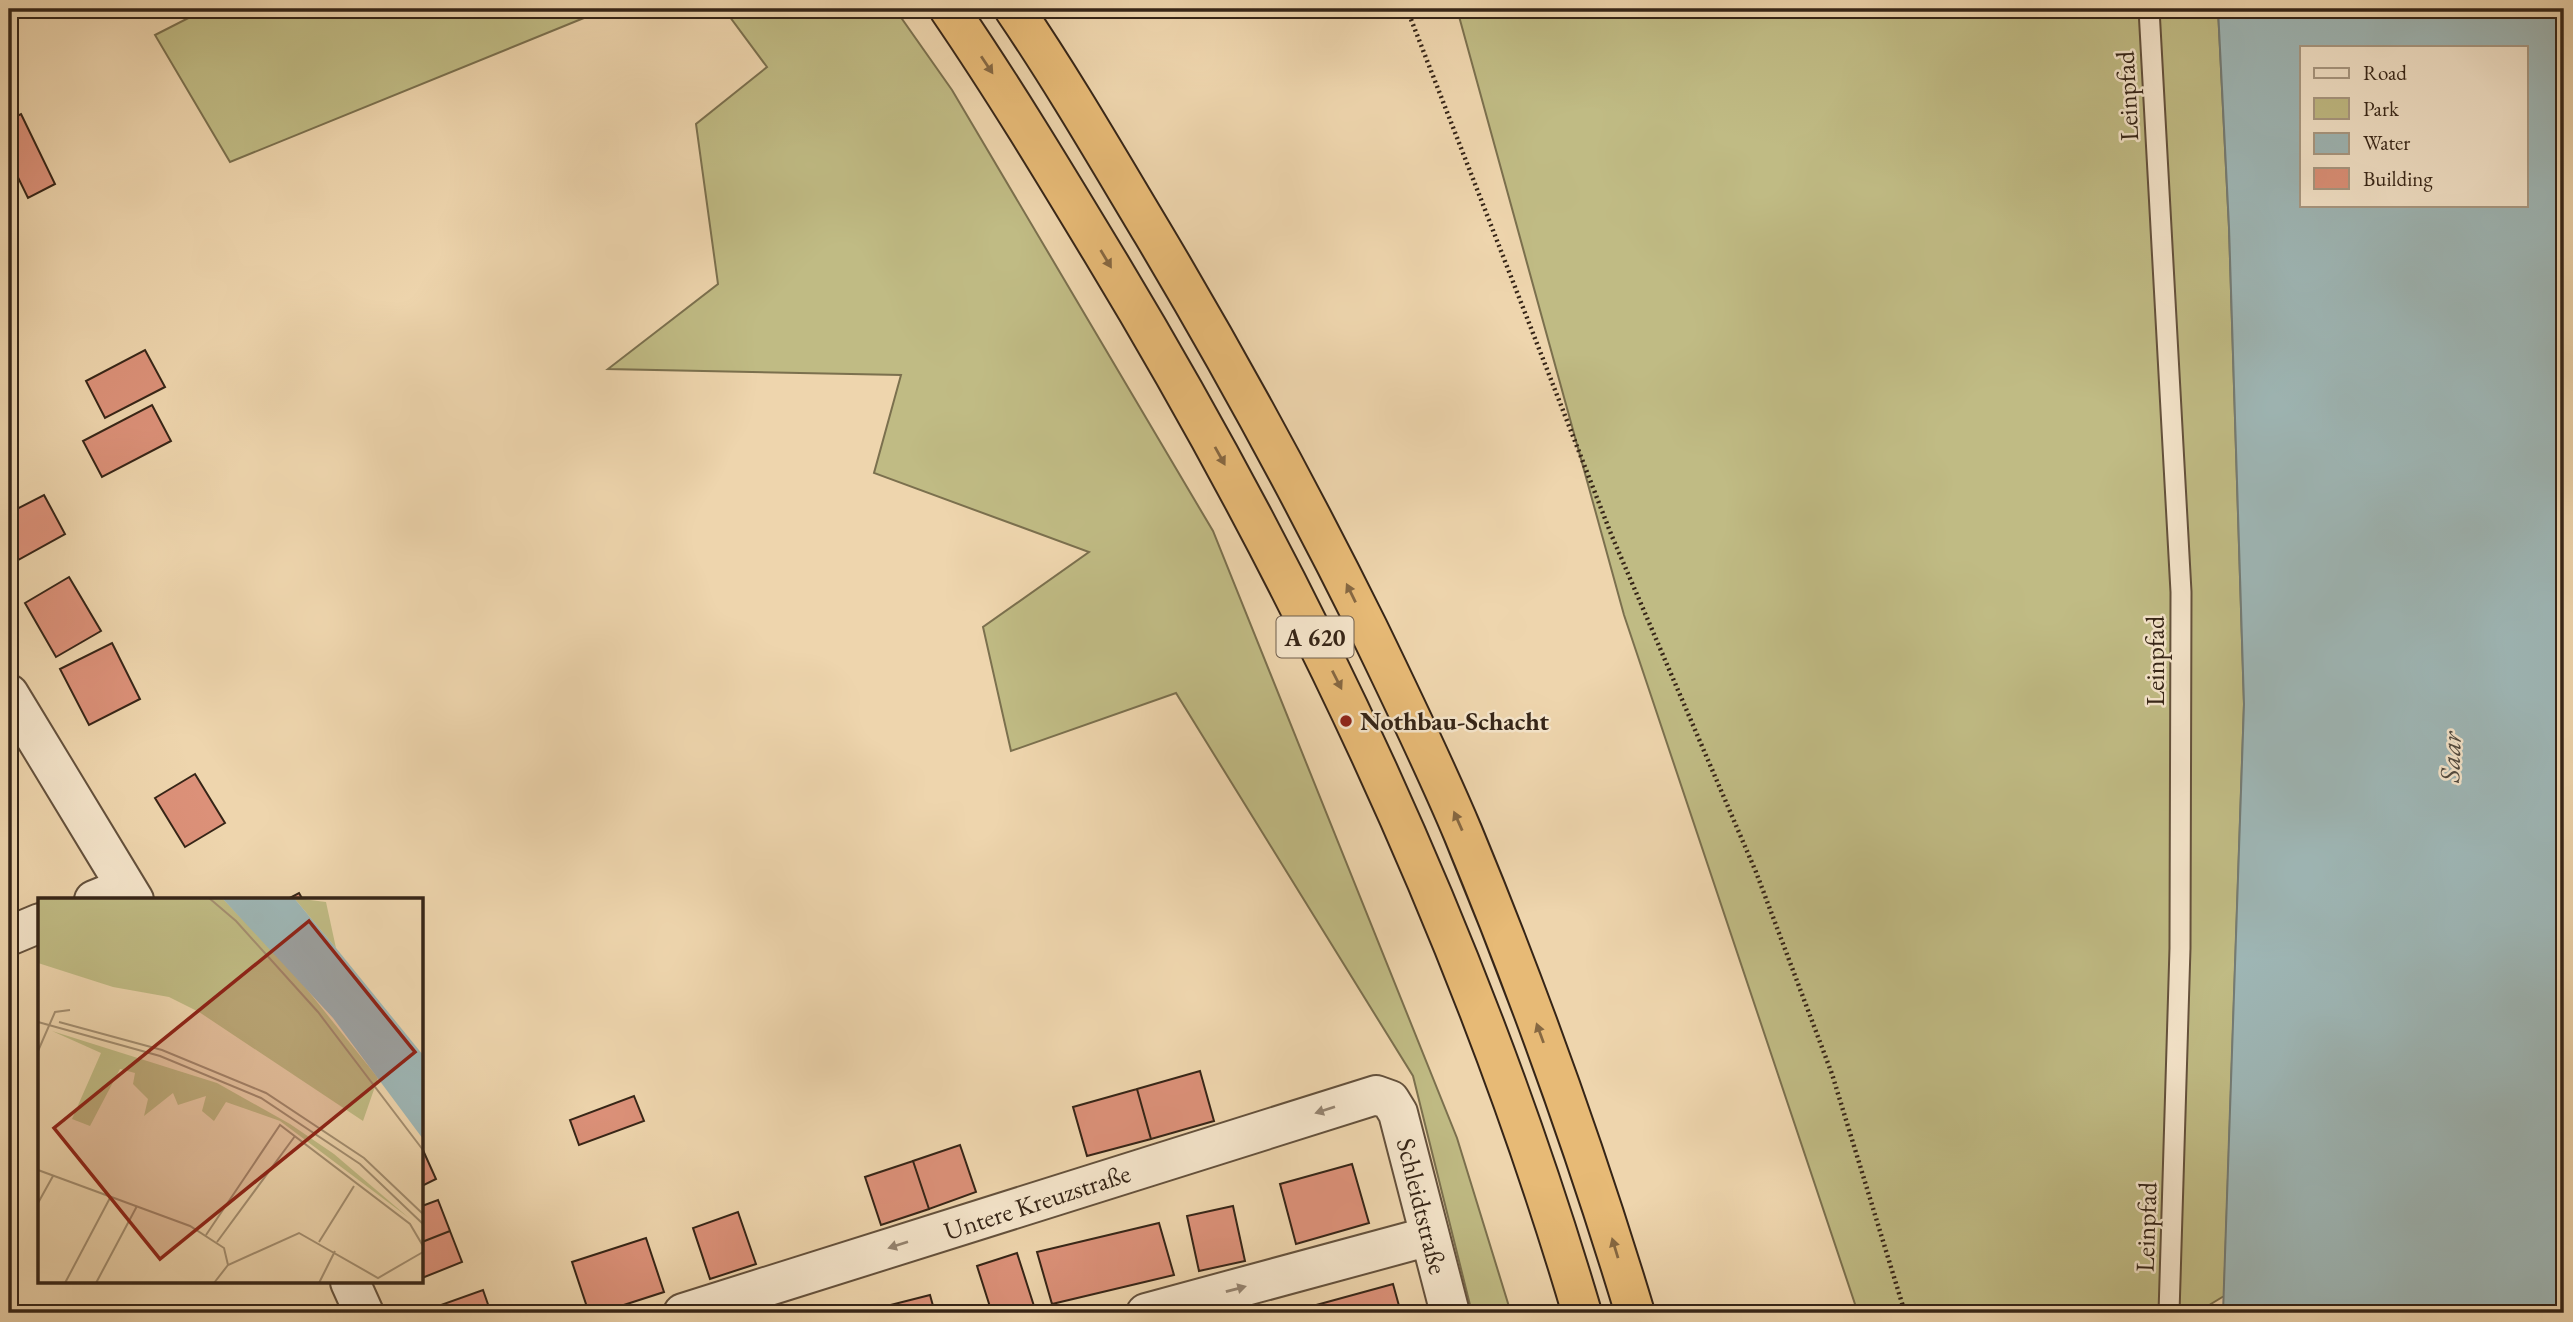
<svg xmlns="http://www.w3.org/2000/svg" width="2573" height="1322" font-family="'EB Garamond',serif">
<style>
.green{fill:#c0bb84;stroke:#7b704e;stroke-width:2}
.water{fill:#9eb6b5;stroke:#747c76;stroke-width:2;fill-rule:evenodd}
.building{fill:#dc9179;stroke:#362517;stroke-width:2}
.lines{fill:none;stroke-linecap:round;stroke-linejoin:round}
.lane-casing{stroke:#64513c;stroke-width:23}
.street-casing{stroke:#64513c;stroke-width:42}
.highway-casing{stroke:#362517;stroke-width:42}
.path{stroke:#362517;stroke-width:4.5;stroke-dasharray:2 3.5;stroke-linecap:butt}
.lane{stroke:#f4e4ca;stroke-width:19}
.street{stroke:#f4e4ca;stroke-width:38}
.highway{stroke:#e7ba76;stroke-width:38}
.oneway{fill:#866842}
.oneway2{fill:#958470}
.poi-dot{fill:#8f2418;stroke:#f4e4ca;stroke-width:2.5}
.labels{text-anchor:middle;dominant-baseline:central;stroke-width:5;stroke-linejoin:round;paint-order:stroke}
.shield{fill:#f4e4ca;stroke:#6f5e4d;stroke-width:2}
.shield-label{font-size:24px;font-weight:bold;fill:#362517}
.street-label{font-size:26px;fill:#362517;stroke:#f4e4ca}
.poi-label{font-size:26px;font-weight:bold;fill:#362517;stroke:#f4e4ca;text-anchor:start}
.water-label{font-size:28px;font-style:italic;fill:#50493e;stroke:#f4e4ca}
.inset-road{fill:none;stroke:#a48f71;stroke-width:2}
.view{fill:#8f2418;fill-opacity:0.15;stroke:#8f2418;stroke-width:3.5}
.inset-edge{fill:none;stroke:#362517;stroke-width:3.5}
</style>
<rect width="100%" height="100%" fill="#eed5ad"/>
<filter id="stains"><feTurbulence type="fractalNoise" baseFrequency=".00286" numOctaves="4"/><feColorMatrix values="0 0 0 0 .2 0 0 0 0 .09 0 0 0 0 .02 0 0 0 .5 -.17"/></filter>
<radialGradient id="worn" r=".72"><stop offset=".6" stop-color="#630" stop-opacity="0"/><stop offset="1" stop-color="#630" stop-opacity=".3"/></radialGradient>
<path class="green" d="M206 9H606L230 162 155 35Z
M724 9H895L952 90 1213 531 1457 1138 1511 1313H1472L1413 1076 1176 693 1011 751 983 627 1089 552 874 473 901 375 608 369 718 284 696 124 767 67Z
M1457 9H2218L2229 227 2244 704 2224 1296 2196 1313H1858L1624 615Z"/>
<path class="water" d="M2218 9H2564V1313H2223L2244 704 2229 227ZM2302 47H2526V205H2302Z"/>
<path class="building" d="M21 114 55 184 28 198 9 159V120Z
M145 350 165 387 105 418 86 381Z
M152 405 171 441 102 477 83 441Z
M44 495 65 534 9 565V513Z
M69 577 101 631 56 657 25 603Z
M112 643 140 699 89 725 60 669Z
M195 774 225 823 185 847 155 798Z
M299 893 303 900H286Z
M1200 1071 1214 1121 1151 1139 1137 1089Z
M1137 1089 1151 1139 1087 1156 1073 1107Z
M634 1096 644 1121 579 1145 570 1120Z
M960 1145 976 1192 929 1209 913 1161Z
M422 1148 436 1179 422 1186Z
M913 1161 929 1209 881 1225 865 1177Z
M1352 1164 1369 1223 1296 1244 1280 1184Z
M438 1200 450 1231 422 1242V1206Z
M1233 1206 1245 1261 1199 1271 1187 1216Z
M738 1212 756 1264 710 1279 693 1228Z
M1159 1223 1174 1275 1052 1304 1037 1252Z
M450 1231 462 1262 422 1278V1242Z
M646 1238 664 1292 599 1313H589L572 1262Z
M1017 1253 1034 1306 1009 1313H992L977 1266Z
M1393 1284 1401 1313H1311L1309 1307Z
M483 1290 491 1313H425L424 1311Z
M930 1295 935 1313H859Z"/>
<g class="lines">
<defs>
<path id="lane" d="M2149 9 2181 592 2180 948 2169 1313"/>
<path id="street" d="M9 694 134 900
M94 900 126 887
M9 936 40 923
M350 1282 364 1313
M683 1313 1376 1095 1390 1100 1398 1113 1450 1313
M1146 1313 1430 1236"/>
<path id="highway" d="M949 9C1003 88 1052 169 1101 250 1304 585 1471 937 1582 1313
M1014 9C1063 81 1107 157 1152 232 1229 361 1301 493 1368 628 1401 696 1434 764 1463 833 1528 990 1586 1151 1635 1313"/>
</defs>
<use href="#lane" class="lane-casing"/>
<use href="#street" class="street-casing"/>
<use href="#highway" class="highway-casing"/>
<path class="path" d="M1407 9 1611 534 1756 872 1832 1074 1905 1313"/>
<use href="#lane" class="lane"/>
<use href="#street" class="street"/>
<use href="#highway" class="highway"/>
</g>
<defs><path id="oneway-solid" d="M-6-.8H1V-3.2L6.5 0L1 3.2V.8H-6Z" transform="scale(1.75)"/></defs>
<g class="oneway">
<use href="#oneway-solid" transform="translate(987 65) rotate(56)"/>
<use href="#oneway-solid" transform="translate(1106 259) rotate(59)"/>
<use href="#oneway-solid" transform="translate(1220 456) rotate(61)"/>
<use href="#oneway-solid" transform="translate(1351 593) rotate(-116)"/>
<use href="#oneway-solid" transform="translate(1337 680) rotate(63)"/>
<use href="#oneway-solid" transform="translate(1458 821) rotate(-114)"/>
<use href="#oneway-solid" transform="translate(1540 1033) rotate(-110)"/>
<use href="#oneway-solid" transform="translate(1615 1248) rotate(-107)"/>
</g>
<g class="oneway2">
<use href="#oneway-solid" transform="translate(1325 1110) rotate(162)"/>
<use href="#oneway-solid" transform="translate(898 1245) rotate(162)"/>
<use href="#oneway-solid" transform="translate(1236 1289) rotate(-15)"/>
</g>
<circle class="poi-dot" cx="1346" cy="721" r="7"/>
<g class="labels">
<rect class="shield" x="1276.5" y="616.5" width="77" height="41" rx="5"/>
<g class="shield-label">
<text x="1315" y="637">A 620</text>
</g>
<g class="street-label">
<text transform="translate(2127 96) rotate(-93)">Leinpfad</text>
<text transform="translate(2155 661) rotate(-90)">Leinpfad</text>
<text transform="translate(1037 1202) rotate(-18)">Untere Kreuzstraße</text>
<text transform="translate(1422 1206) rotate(76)">Schleidtstraße</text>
<text transform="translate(2146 1227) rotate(-88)">Leinpfad</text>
</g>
<g class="poi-label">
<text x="1360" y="721">Nothbau-Schacht</text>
</g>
<g class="water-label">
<text transform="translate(2450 757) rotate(-88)">Saar</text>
</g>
</g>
<g transform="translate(38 898)">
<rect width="385" height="385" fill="#eed5ad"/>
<path d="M0 0H184L255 74 340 180 325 223 161 114 131 99 75 89 0 65ZM256 0 288 4 298 50ZM14 133 179 185 252 226 296 256 371 320 242 223 188 204 176 223 164 213 168 198 140 207 135 195 106 218 110 201 95 186 97 175 82 171 52 228 34 221 63 155Z" fill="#c0bb84"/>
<path d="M184 0H256L298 50 385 157V241L295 120Z" fill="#9eb6b5"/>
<path class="inset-road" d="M171 0 198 23 280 114 385 252M0 124 122 158 223 200 322 266 385 326M21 124 124 152 228 195 326 260 385 316M0 153 17 114 32 112M0 272 152 328 186 350 190 367M0 305 15 278M168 337 242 227 372 326 385 348M179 344 257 238M281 344 316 288M27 385 73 298M58 385 99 308M176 385 190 367 261 335 340 380 385 354M281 385 297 353"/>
<path class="view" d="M271 23 377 154 122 361 16 230Z"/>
<rect width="385" height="385" class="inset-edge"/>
</g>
<rect width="2573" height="1322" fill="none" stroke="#eed5ad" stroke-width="35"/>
<rect x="10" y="10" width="2552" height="1301" fill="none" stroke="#362517" stroke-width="3.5"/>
<rect x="18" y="18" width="2538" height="1287" fill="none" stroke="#362517" stroke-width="2"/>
<rect x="2300" y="46" width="228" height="161" fill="#f4e4ca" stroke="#a89882" stroke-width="2"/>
<rect x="2314" y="68" width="35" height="10" fill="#f4e4ca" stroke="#a89882" stroke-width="2"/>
<text x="2363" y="80" font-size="21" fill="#362517">Road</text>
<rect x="2314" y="98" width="35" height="21" fill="#c0bb84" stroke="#a89882" stroke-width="2"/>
<text x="2363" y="116" font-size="21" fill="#362517">Park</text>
<rect x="2314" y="133" width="35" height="21" fill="#9eb6b5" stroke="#a89882" stroke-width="2"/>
<text x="2363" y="150" font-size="21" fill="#362517">Water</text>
<rect x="2314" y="168" width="35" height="21" fill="#dc9179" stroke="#a89882" stroke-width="2"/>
<text x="2363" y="186" font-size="21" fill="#362517">Building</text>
<rect width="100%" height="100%" filter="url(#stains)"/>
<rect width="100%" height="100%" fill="url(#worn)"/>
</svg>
